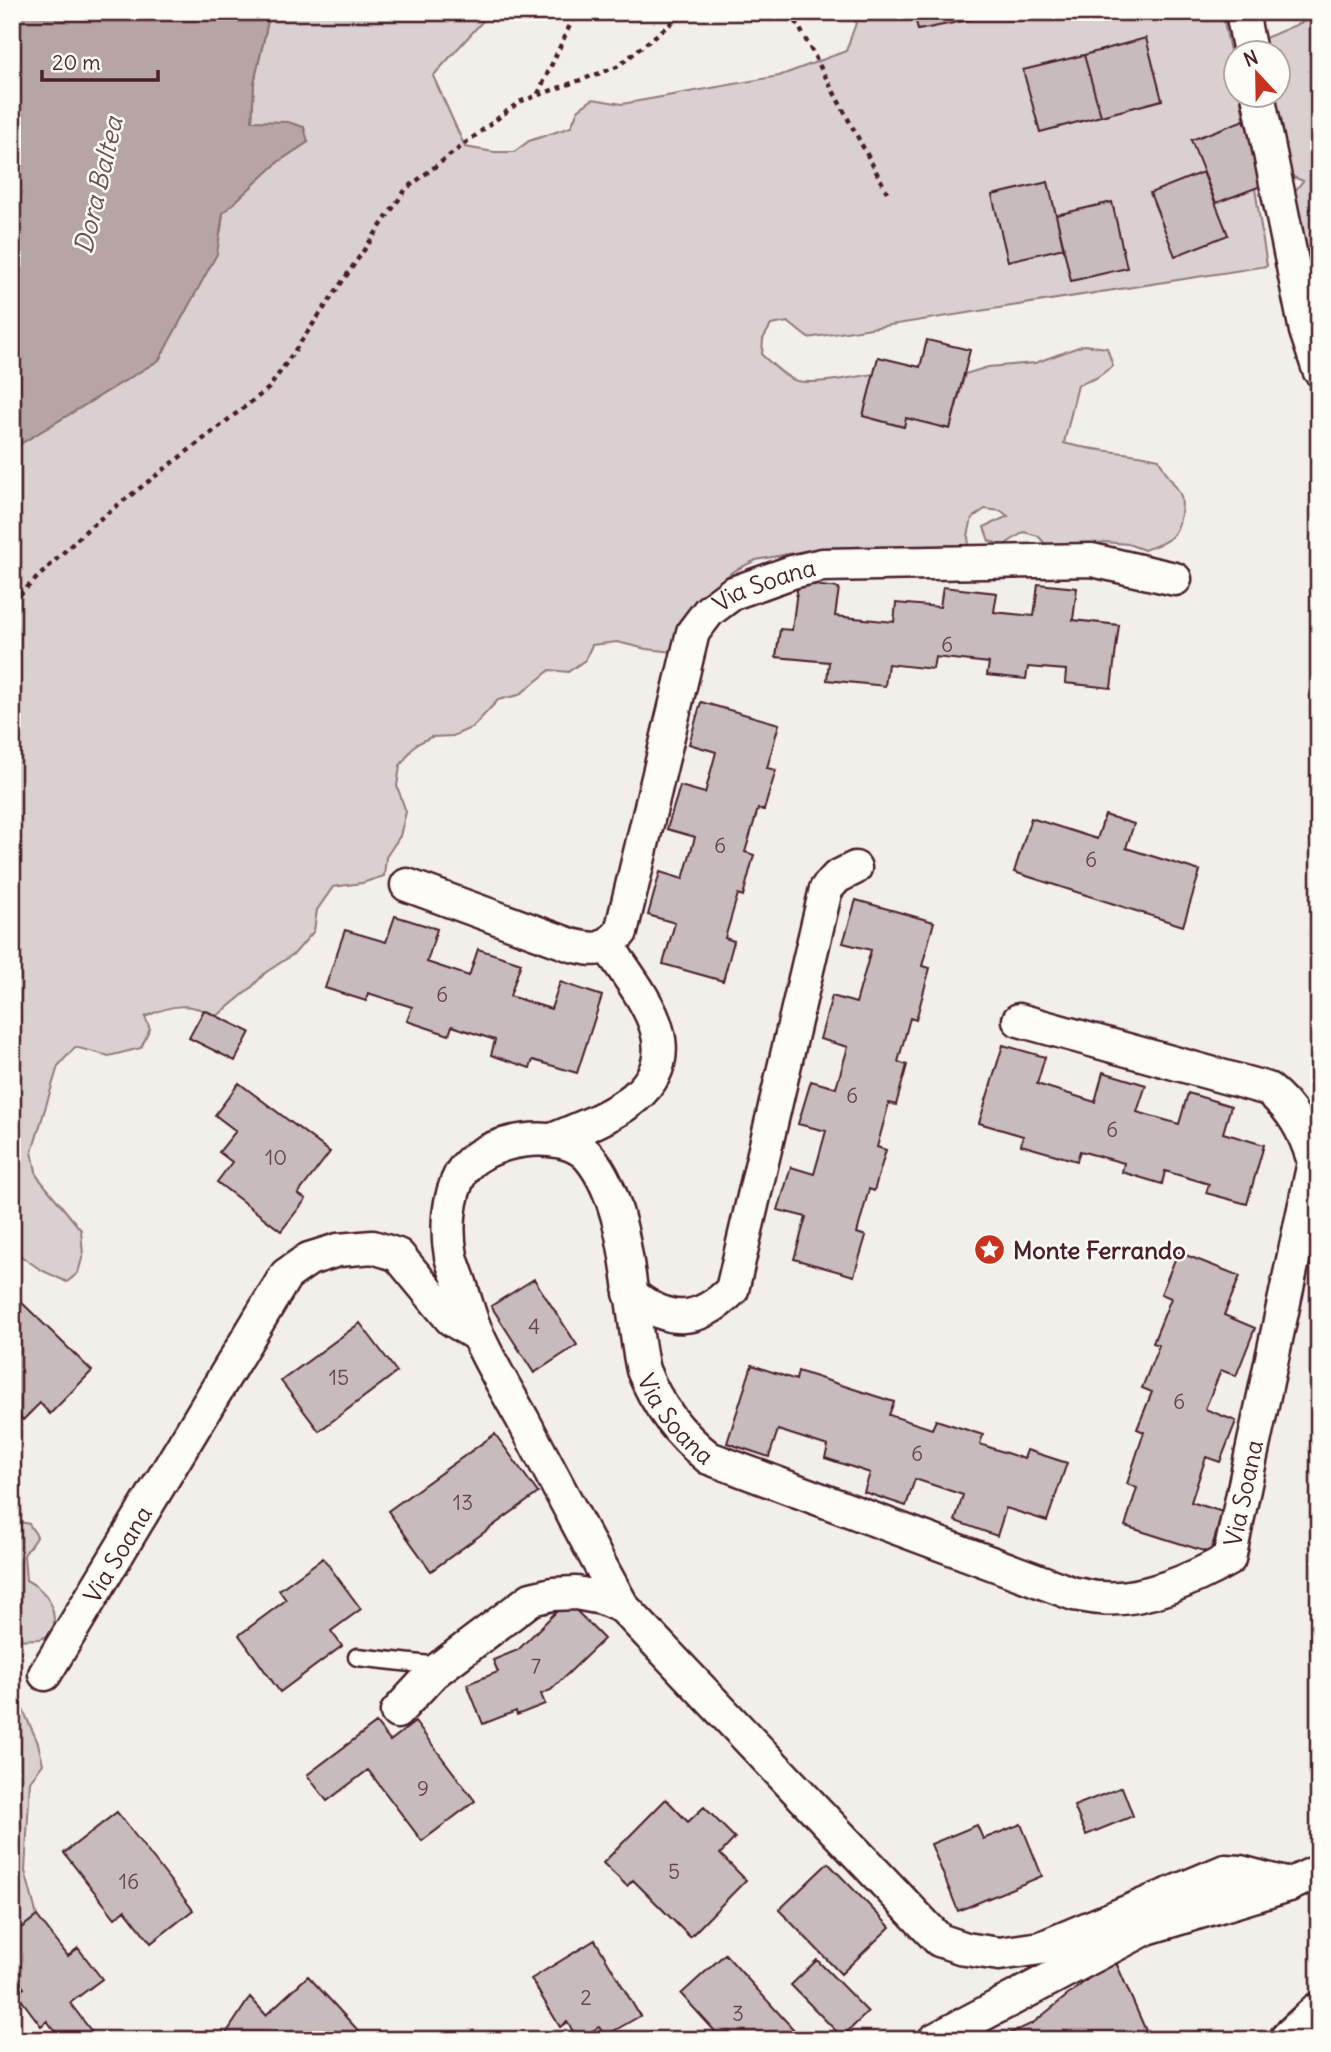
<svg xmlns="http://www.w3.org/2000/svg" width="1331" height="2052" font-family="Delius,sans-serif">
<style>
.green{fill:#d9d0cf;stroke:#92787d;stroke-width:2}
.water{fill:#b7a5a6;stroke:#8b6f75;stroke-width:2}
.building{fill:#c8bbbb;stroke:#4a1f2b;stroke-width:2}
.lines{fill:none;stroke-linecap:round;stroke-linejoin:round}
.service-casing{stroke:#4a1f2b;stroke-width:21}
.minor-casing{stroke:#4a1f2b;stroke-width:37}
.tertiary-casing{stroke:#4a1f2b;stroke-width:44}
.path{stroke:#4a1f2b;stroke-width:4.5;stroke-dasharray:5 5;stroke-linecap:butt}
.service{stroke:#fdfcf7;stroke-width:16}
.minor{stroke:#fdfcf7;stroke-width:32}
.tertiary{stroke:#fdfcf7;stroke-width:38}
.labels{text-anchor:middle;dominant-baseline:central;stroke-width:5;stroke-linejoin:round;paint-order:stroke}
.number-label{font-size:21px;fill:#6a464f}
.street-label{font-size:24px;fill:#4a1f2b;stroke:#fdfcf7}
.poi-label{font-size:24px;font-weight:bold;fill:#4a1f2b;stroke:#fdfcf7;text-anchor:start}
.water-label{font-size:26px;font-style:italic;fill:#704e56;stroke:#fdfcf7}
</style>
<rect width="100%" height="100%" fill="#f2efeb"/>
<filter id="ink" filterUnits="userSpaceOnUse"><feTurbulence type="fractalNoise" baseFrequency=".0143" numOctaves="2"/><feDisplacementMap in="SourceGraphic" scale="14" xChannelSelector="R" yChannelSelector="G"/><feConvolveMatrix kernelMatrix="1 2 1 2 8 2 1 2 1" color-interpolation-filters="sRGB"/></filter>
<g filter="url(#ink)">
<path class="green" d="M270 12H491L433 76 465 147 494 152H514L529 141 571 127 578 110 593 99 622 104 779 76 846 51 856 23 852 12H1222L1236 80V94L1240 95 1244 120 1269 183 1255 188 1267 266 808 338 788 322 771 325 763 339 762 355C771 363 785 378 797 381 816 385 854 377 874 374L863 416 903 427 906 418 950 429 965 374 988 367 1035 363 1084 345 1107 348 1113 366 1096 378 1078 385 1064 443C1095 452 1128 451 1159 459 1164 472 1172 480 1179 492 1183 498 1182 507 1181 514 1177 540 1166 542 1144 550L1128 544 1105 542 1078 550H1051L1038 536 1024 532 1004 545 989 541 984 527 1008 516 1001 511 985 509 972 518 968 536 969 546 820 548 756 560 732 572 697 605 674 652 646 649 617 642 592 645 585 660 568 672 550 670 519 695 498 700 473 727 453 736 431 737 415 745 400 766 397 786 406 812 400 836 386 857 384 876 362 883 333 887 317 910 314 931 295 953 265 973 251 988 217 1016C189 1002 172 1004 145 1017L150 1029 141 1048 109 1056 75 1047 58 1066 32 1152 37 1176 81 1230 83 1255 78 1273 67 1282 41 1270 12 1250V449L159 360 221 230 223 213 278 162 308 142 270 123 252 121 254 83Z
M1309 12H1319V332L1294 192 1303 181 1289 175 1268 95 1278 94V52H1259L1256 42 1310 19Z
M12 1520 29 1524 37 1536 24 1555 26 1580C49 1592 57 1608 53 1634L40 1639 12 1640Z
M12 1685 38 1743 43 1764 30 1781 25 1871 37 1916 12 1935Z"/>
<path class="water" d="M12 12H270L254 83 252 121 288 122 304 127 308 142 278 162 223 213 217 254 159 360 12 449Z"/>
<path class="building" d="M914 12H973L974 19 918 30Z
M1146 38 1162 100 1101 116 1084 55Z
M1084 55 1101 116 1040 132 1023 70Z
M1244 120 1269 183 1216 203 1191 140Z
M1203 172 1228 235 1175 256 1150 193Z
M1048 182 1064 248 1008 261 992 195Z
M1112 202 1127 268 1071 281 1056 215Z
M927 340 970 350 950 429 906 418 904 427 863 416 878 357 920 367Z
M798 583 839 588 835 616 894 622 896 603 940 607 943 587 997 593 994 612 1034 616 1038 584 1077 588 1073 620 1119 625 1111 688 1065 683 1066 670 1028 667 1026 679 987 675 989 663 935 657 933 669 888 664 885 686 827 680 829 662 776 657 780 629 792 630Z
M701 702 779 724 767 768 776 770 764 810 758 809 745 852 754 855 743 896 738 894 725 938 734 941 723 981 663 964 675 923 648 915 660 872 683 879 695 837 667 829 680 786 705 793 716 752 689 744Z
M1105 815 1134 824 1126 848 1200 871 1183 926 1014 872 1031 818 1097 839Z
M856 900 934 922 922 966 930 968 916 1020 910 1018 898 1062 907 1065 896 1105 889 1103 877 1147 886 1150 874 1191 869 1189 857 1233 866 1236 854 1276 794 1259 806 1217 778 1210 791 1167 814 1174 826 1131 798 1124 811 1081 836 1088 848 1047 820 1039 832 996 856 1003 871 950 843 943Z
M395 916 437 929 427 962 469 976 478 949 521 963 510 996 551 1009 560 982 602 996 577 1073 533 1060 530 1068 491 1055 495 1040 452 1026 449 1035 407 1021 412 1007 368 993 366 1001 325 988 345 930 386 942Z
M204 1010 250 1032 235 1061 189 1038Z
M1003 1045 1045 1057 1037 1084 1095 1102 1103 1072 1146 1085 1137 1112 1179 1124 1188 1093 1231 1106 1223 1133 1264 1145 1247 1204 1206 1193 1209 1184 1165 1171 1162 1184 1122 1172 1124 1163 1080 1151 1077 1161 1021 1145 1023 1136 979 1123Z
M239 1083 330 1152 298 1194 306 1199 281 1231 217 1182 232 1162 219 1152 236 1131 215 1115Z
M1178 1252 1240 1276 1224 1315 1255 1328 1236 1376 1221 1370 1205 1409 1236 1421 1220 1462 1206 1457 1191 1502 1223 1512 1210 1553 1125 1526 1137 1488 1127 1484 1144 1432 1137 1429 1152 1392 1142 1388 1159 1345 1153 1343 1171 1298 1161 1294Z
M534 1279 577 1345 534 1373 491 1306Z
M13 1294 92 1371 50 1414 40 1403 23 1420 12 1409Z
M360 1323 397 1372 319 1431 281 1381Z
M752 1365 796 1380 798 1371 894 1402 889 1415 932 1429 936 1420 983 1435 980 1444 1024 1459 1027 1450 1067 1463 1047 1521 1006 1508 997 1536 955 1521 963 1495 915 1479 906 1506 864 1492 870 1473 825 1458 828 1446 778 1430 769 1457 727 1443Z
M495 1434 538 1493 431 1571 388 1511Z
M323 1558 361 1609 331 1631 342 1646 280 1692 239 1635 286 1600 279 1590Z
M567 1601 604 1639 551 1690 541 1694 545 1704 517 1715 516 1711 483 1724 467 1684 498 1672 493 1660 518 1650Z
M415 1722 475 1801 422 1841 368 1770 327 1801 307 1775 376 1723 390 1741Z
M1122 1787 1133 1816 1086 1835 1074 1806Z
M666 1799 688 1822 704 1807 735 1838 720 1854 746 1880 690 1937 633 1880 627 1886 603 1863Z
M117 1812 193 1910 151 1943 125 1910 115 1918 64 1853Z
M1021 1824 1042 1876 958 1911 931 1844 977 1825 983 1839Z
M828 1863 890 1927 841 1974 779 1910Z
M37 1916 68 1956 78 1948 102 1979 70 2003 98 2040H62L47 2021 41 2026 17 1994 24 1988 12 1973V1935Z
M595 1940 640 2016 605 2036 599 2027 578 2039 567 2022 560 2027 531 1979Z
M725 1954 795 2031 785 2040H723L681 1994Z
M1114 1958 1150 2040H996L1033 2023Z
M817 1960 868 2012 842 2037 791 1985Z
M308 1976 367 2040H222L250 1997 266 2015Z"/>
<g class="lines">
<defs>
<path id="service" d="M357 1657 439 1666"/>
<g id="minor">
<path d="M1242 12 1250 52"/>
<path d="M1258 94 1306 331 1319 370"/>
<path id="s1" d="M407 885 571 945C597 951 602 952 621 932L693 632 709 611 733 593 792 572 822 565 1092 560 1175 579"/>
<path d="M552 1140C599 1120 675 1096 657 1030 650 1003 624 970 608 946"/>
<path d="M630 1293C667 1324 697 1325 732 1290L826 889 837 877 855 868"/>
<path id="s2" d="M623 1607C589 1545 556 1483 523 1420 508 1393 491 1365 478 1336 471 1321 466 1303 461 1286 458 1276 453 1266 451 1256 446 1230 448 1197 461 1173 481 1139 563 1126 589 1157 631 1206 629 1308 643 1370 657 1406 679 1434 709 1458L1074 1594C1083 1595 1092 1598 1101 1598 1142 1602 1194 1579 1229 1559L1314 1162C1305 1132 1293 1109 1268 1089L1019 1020"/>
<path id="s3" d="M45 1674 286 1275 309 1259 338 1250 373 1247 398 1255 451 1319 477 1335"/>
<path d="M397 1712 433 1673 531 1599 552 1594 576 1593 602 1598 623 1607 939 1940 966 1949 999 1954 1041 1948 1225 1871 1240 1872 1289 1885"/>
<path d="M934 2040 1147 1928 1289 1885 1319 1871"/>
</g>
<path id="tertiary" d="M1289 2040 1319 2012"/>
</defs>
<use href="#service" class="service-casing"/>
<use href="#minor" class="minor-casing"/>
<use href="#tertiary" class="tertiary-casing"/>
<path class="path" d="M791 12 887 192
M538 94 576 12
M12 602 91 526 269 388 406 189 519 102 617 67 685 12"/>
<use href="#service" class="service"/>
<use href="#minor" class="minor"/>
<use href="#tertiary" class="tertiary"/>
</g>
</g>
<defs>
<symbol id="sight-disc" viewBox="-11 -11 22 22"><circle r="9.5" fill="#c8321e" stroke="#fdfcf7"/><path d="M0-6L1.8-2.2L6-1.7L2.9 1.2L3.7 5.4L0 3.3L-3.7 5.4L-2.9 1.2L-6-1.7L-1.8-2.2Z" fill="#fff"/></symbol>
</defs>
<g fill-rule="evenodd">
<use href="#sight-disc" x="972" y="1232" width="35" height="35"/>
</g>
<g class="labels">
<g class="number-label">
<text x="947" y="644">6</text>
<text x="720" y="845">6</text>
<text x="1091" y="859">6</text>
<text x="442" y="994">6</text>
<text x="852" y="1095">6</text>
<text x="1112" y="1129">6</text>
<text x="276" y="1157">10</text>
<text x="534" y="1326">4</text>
<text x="339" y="1377">15</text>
<text x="1179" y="1401">6</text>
<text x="917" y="1453">6</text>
<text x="463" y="1502">13</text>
<text x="536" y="1666">7</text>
<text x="423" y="1788">9</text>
<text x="674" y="1871">5</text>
<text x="129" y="1881">16</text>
<text x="586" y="1997">2</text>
<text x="738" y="2013">3</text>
</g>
<g class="street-label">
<text stroke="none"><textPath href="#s1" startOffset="628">Via Soana</textPath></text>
<text stroke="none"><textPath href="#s2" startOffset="901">Via Soana</textPath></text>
<text stroke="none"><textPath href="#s2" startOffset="1573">Via Soana</textPath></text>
<text stroke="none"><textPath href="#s3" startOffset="140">Via Soana</textPath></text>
</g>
<g class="poi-label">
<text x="1013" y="1250">Monte Ferrando</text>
</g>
<g class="water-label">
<text transform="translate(98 185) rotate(-77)">Dora Baltea</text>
</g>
</g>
<rect width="1331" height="2052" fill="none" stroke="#fdfcf7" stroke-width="42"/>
<rect x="21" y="21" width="1289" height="2010" fill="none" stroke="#4a1f2b" stroke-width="2.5" filter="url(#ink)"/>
<g transform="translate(1257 74) rotate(338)"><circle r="33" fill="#fdfcf7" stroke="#b5a4a5" stroke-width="2"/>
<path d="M0-5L12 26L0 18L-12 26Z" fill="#c8321e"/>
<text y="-10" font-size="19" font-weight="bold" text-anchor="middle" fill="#4a1f2b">N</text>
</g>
<path d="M42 70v10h116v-10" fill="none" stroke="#4a1f2b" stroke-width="3.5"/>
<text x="52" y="70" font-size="21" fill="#4a1f2b" stroke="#fdfcf7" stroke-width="5" paint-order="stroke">20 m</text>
</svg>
